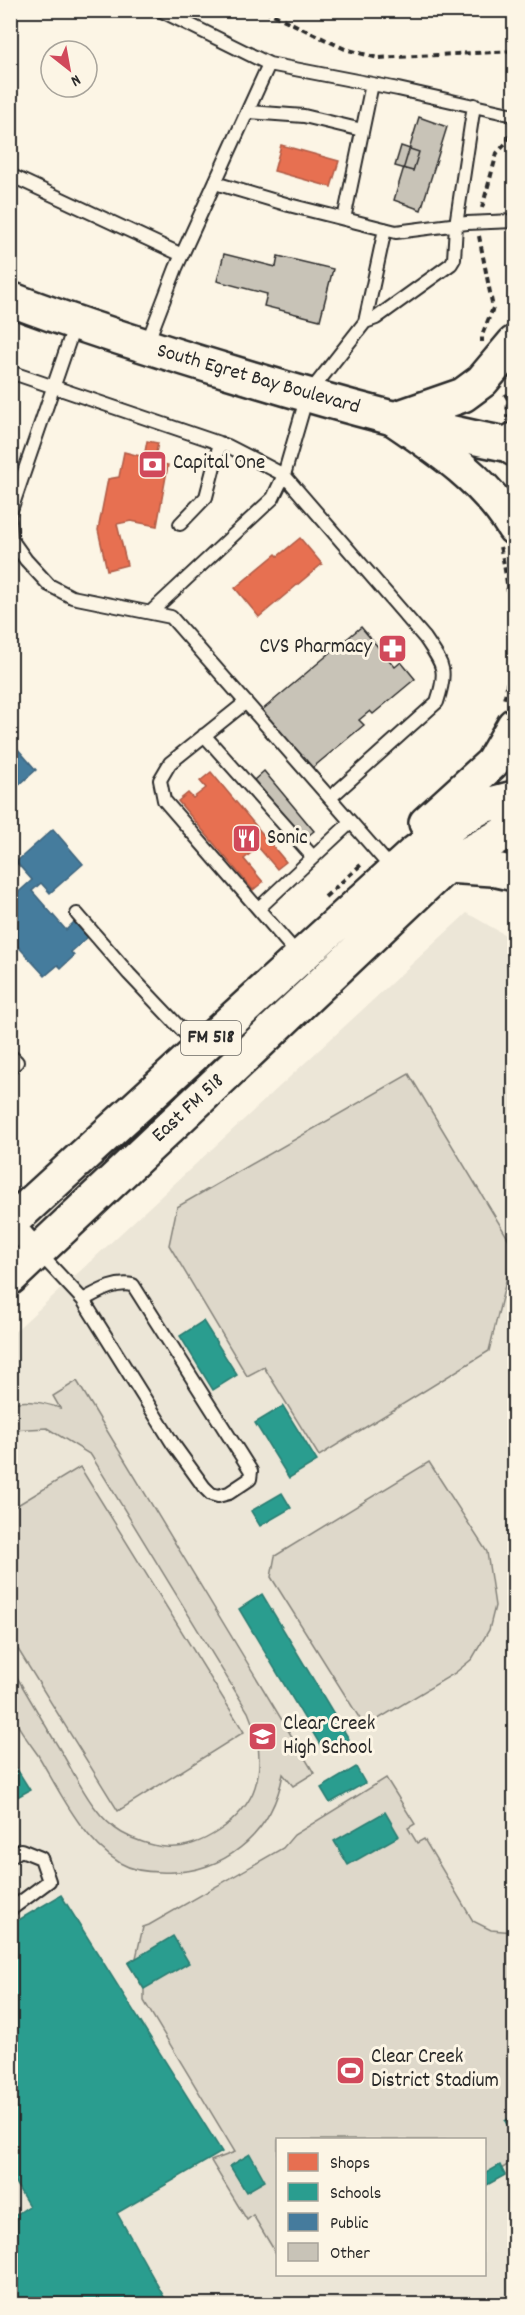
<svg xmlns="http://www.w3.org/2000/svg" width="525" height="2315" font-family="Dekko,sans-serif">
<style>
.built{fill:#ece6d7;fill-rule:evenodd}
.pitch{fill:#ded8ca;stroke:#84827a;stroke-width:1.5}
.shops{fill:#e76f51;stroke:#af5b46;stroke-width:1.5}
.schools{fill:#2a9d8f;stroke:#2a7b71;stroke-width:1.5}
.public{fill:#457b9d;stroke:#3d637b;stroke-width:1.5}
.building{fill:#c8c3b7;stroke:#2b2b2b;stroke-width:1.5}
.lines{fill:none;stroke-linecap:round;stroke-linejoin:round}
.lane-casing{stroke:#2b2b2b;stroke-width:16}
.street-casing{stroke:#2b2b2b;stroke-width:27}
.secondary-casing{stroke:#2b2b2b;stroke-width:38}
.primary-casing{stroke:#2b2b2b;stroke-width:38}
.path{stroke:#2b2b2b;stroke-width:4;stroke-dasharray:6 4.5;stroke-linecap:butt}
.lane{stroke:#fcf5e5;stroke-width:12}
.street{stroke:#fcf5e5;stroke-width:22}
.secondary{stroke:#fcf5e5;stroke-width:33}
.primary{stroke:#fcf5e5;stroke-width:33}
.labels{text-anchor:middle;dominant-baseline:central;stroke-width:6;stroke-linejoin:round;paint-order:stroke}
.shield{fill:#fcf5e5;stroke:#6a6863;stroke-width:1.5}
.shield-label{font-size:20px;font-weight:bold;fill:#2b2b2b}
.street-label{font-size:21px;fill:#2b2b2b;stroke:#fcf5e5}
.poi-label{font-size:21px;fill:#2b2b2b;stroke:#fcf5e5;text-anchor:start}
</style>
<rect width="100%" height="100%" fill="#fcf5e5"/>
<filter id="ink" filterUnits="userSpaceOnUse"><feTurbulence type="fractalNoise" baseFrequency=".0167" numOctaves="2"/><feDisplacementMap in="SourceGraphic" scale="12" xChannelSelector="R" yChannelSelector="G"/><feConvolveMatrix kernelMatrix="1 2 1 2 8 2 1 2 1" color-interpolation-filters="sRGB"/></filter>
<g filter="url(#ink)">
<path class="built" d="M467 913 514 940V2304H11V1335ZM278 2140H484V2274H278Z"/>
<path class="pitch" d="M409 1074 514 1248 489 1351 319 1456 264 1367 247 1376 169 1245 177 1207Z
M77 1381 314 1773 293 1786 283 1774C272 1835 222 1876 160 1872 147 1872 132 1870 120 1863 81 1838 61 1794 38 1755 29 1742 17 1727 11 1712 7 1701 10 1680 11 1667 28 1696 45 1725 62 1753 78 1780 94 1817 122 1833 134 1840 152 1846 166 1847 199 1851 245 1819 255 1787 263 1762 258 1735 248 1712L91 1455 47 1428 11 1430V1403C28 1399 44 1403 60 1408L53 1396Z
M429 1462 487 1552 495 1606 489 1630 472 1659 455 1673 365 1727 271 1577 275 1556Z
M80 1467 244 1732 118 1811 11 1638V1509Z
M386 1778 415 1824 408 1828 417 1843 424 1839 473 1921 491 1930 514 1932V2161L501 2169 505 2175 485 2186 484 2140H278L277 2255 253 2215 247 2220 211 2161 235 2152 144 2001V1989L128 1963 136 1958 143 1927 149 1925 283 1848 294 1835Z"/>
<path class="shops" d="M281 145 339 161 331 187 274 171Z
M147 441 158 443 154 462 168 465 157 526 131 521 117 524 127 565 107 570 98 530 108 479 119 477 124 452 144 457Z
M300 538 322 564 259 617 235 588 276 554 278 556Z
M211 772 286 862 277 869 258 847 244 859 263 882 253 890 178 801 188 793 193 798 206 788 200 781Z"/>
<path class="schools" d="M203 1321 237 1375 213 1390 180 1336Z
M283 1406 317 1461 289 1478 255 1423Z
M282 1493 291 1508 260 1526 251 1511Z
M262 1594 349 1739 325 1753 239 1609Z
M10 1758 30 1790 10 1801Z
M356 1767 365 1783 330 1803 321 1788Z
M385 1812 399 1836 348 1865 334 1841Z
M61 1895 222 2152 117 2213 168 2304H10V2219L29 2206 10 2174V1925Z
M173 1936 189 1963 144 1989 128 1963Z
M514 2115V2136L505 2121Z
M250 2154 265 2181 246 2192 230 2166Z
M500 2165 505 2175 487 2185 484 2174Z"/>
<path class="public" d="M10 740 36 770 10 793Z
M53 829 83 864 50 893 41 883 32 891 66 930 74 922 88 937 71 952 74 956 61 968 58 965 45 976 13 941 10 943V892L14 896 32 880 16 862Z"/>
<path class="building" d="M419 117 447 127 421 210 394 200Z
M401 146 419 152 413 171 395 166Z
M224 254 276 267 278 256 333 269 320 320 264 306 267 294 217 281Z
M361 627 395 667 401 662 415 679 373 714 370 711 359 720 364 725 311 769 261 711Z
M264 771 314 831 304 839 254 780Z"/>
<g class="lines">
<defs>
<path id="lane" d="M160 10 269 64
M249 112 304 116 362 130
M10 175 182 255
M215 183 289 205 396 232 467 223 514 221
M344 219 372 84
M365 322 376 318 451 264 454 259 456 225 474 105
M146 346 176 268 269 64 398 89 514 115
M10 372 228 446 284 475 425 638C443 665 448 669 437 702L330 798
M10 513 75 324
M10 521 11 539 26 560 49 585 72 597 171 617 393 870
M180 524 206 497 220 443
M151 612 273 498 284 475 307 396 365 322 385 229
M246 702 170 763 160 780 164 800 299 956
M204 735 313 857
M259 908 351 822
M77 914 129 974 199 1048
M10 1055 17 1062 10 1068
M39 1253 83 1300 173 1444 204 1487 211 1494 218 1496 229 1493 250 1479 251 1471 133 1285C115 1281 98 1292 83 1300
M10 1857 21 1850 41 1858 49 1881 10 1910"/>
<path id="street" d="M10 1222 38 1253"/>
<path id="secondary" d="M10 299C86 328 163 352 240 375 329 402 418 427 510 445"/>
<path id="primary" d="M394 419C440 450 485 480 514 528
M394 419 463 395 482 381 514 343
M514 440 510 445 514 449
M426 823 492 763 514 725
M446 866 492 869 514 874
M10 1223 413 854 461 818 483 806 514 798
M10 1278 446 866 502 835 514 831"/>
</defs>
<use href="#lane" class="lane-casing"/>
<use href="#street" class="street-casing"/>
<use href="#secondary" class="secondary-casing"/>
<use href="#primary" class="primary-casing"/>
<path class="path" d="M264 10 345 49 378 58 514 51
M482 208 497 153 508 141 511 128
M479 236 493 308 482 335V342
M505 394 508 399 507 418
M500 547C511 586 515 665 503 703
M325 897 364 862"/>
<use href="#lane" class="lane"/>
<use href="#street" class="street"/>
<use href="#secondary" class="secondary"/>
<use href="#primary" class="primary"/>
</g>
</g>
<defs>
<symbol id="bank-square" viewBox="-11 -11 22 22"><rect x="-9" y="-9" width="18" height="18" rx="4" fill="#d1495b" stroke="#fcf5e5"/><path d="M-6-4H6V4H-6ZM0-2.3a2.3 2.3 0 1 0 0 4.6a2.3 2.3 0 1 0 0-4.6Z" fill="#fff"/></symbol>
<symbol id="pharmacy-square" viewBox="-11 -11 22 22"><rect x="-9" y="-9" width="18" height="18" rx="4" fill="#d1495b" stroke="#fcf5e5"/><path d="M-2-6h4v4h4v4h-4v4h-4v-4h-4v-4h4Z" fill="#fff"/></symbol>
<symbol id="restaurant-square" viewBox="-11 -11 22 22"><rect x="-9" y="-9" width="18" height="18" rx="4" fill="#d1495b" stroke="#fcf5e5"/><path d="M-5-6h1v4h1v-4h1v4h1v-4h1v5L-1.5 .5V6h-2V.5L-5-1ZM5-6V6H3V1.5H1.5Q1.5-4 5-6Z" fill="#fff"/></symbol>
<symbol id="school-square" viewBox="-11 -11 22 22"><rect x="-9" y="-9" width="18" height="18" rx="4" fill="#d1495b" stroke="#fcf5e5"/><path d="M0-5L7-2L0 1L-7-2ZM-4 1L0 2.5L4 1V4Q0 6-4 4Z" fill="#fff"/></symbol>
<symbol id="stadium-square" viewBox="-11 -11 22 22"><rect x="-9" y="-9" width="18" height="18" rx="4" fill="#d1495b" stroke="#fcf5e5"/><path d="M0-5a6.5 5 0 1 0 0 10a6.5 5 0 1 0 0-10ZM-3.5-1.8h7v3.6h-7Z" fill="#fff"/></symbol>
</defs>
<g fill-rule="evenodd">
<use href="#bank-square" x="136" y="448" width="33" height="33"/>
<use href="#pharmacy-square" x="376" y="632" width="33" height="33"/>
<use href="#restaurant-square" x="230" y="822" width="33" height="33"/>
<use href="#school-square" x="246" y="1720" width="33" height="33"/>
<use href="#stadium-square" x="334" y="2054" width="33" height="33"/>
</g>
<g class="labels">
<rect class="shield" x="181" y="1021" width="60" height="34" rx="4.5"/>
<g class="shield-label">
<text x="211" y="1038">FM 518</text>
</g>
<g class="street-label">
<text transform="translate(258 380) rotate(16)">South Egret Bay Boulevard</text>
<text transform="translate(189 1109) rotate(-43)">East FM 518</text>
</g>
<g class="poi-label">
<text x="173" y="464">Capital One</text>
<text x="372" y="648" text-anchor="end">CVS Pharmacy</text>
<text x="267" y="839">Sonic</text>
<text x="283" y="1725">Clear Creek<tspan x="283" dy="24">High School</tspan></text>
<text x="371" y="2058">Clear Creek<tspan x="371" dy="24">District Stadium</tspan></text>
</g>
</g>
<rect width="525" height="2315" fill="none" stroke="#fcf5e5" stroke-width="36"/>
<rect x="18" y="18" width="489" height="2279" fill="none" stroke="#2b2b2b" stroke-width="2" filter="url(#ink)"/>
<rect x="276" y="2138" width="210" height="138" fill="#fcf5e5" stroke="#a8a49b" stroke-width="1.5"/>
<rect x="288" y="2153" width="30" height="18" fill="#e76f51" stroke="#a8a49b" stroke-width="1.5"/>
<text x="330" y="2168" font-size="18" fill="#2b2b2b">Shops</text>
<rect x="288" y="2183" width="30" height="18" fill="#2a9d8f" stroke="#a8a49b" stroke-width="1.5"/>
<text x="330" y="2198" font-size="18" fill="#2b2b2b">Schools</text>
<rect x="288" y="2213" width="30" height="18" fill="#457b9d" stroke="#a8a49b" stroke-width="1.5"/>
<text x="330" y="2228" font-size="18" fill="#2b2b2b">Public</text>
<rect x="288" y="2243" width="30" height="18" fill="#c8c3b7" stroke="#a8a49b" stroke-width="1.5"/>
<text x="330" y="2258" font-size="18" fill="#2b2b2b">Other</text>
<g transform="translate(69 69) rotate(149)"><circle r="28" fill="#fcf5e5" stroke="#a8a49b" stroke-width="1.5"/>
<path d="M0-4.5L10 22L0 15L-10 22Z" fill="#d1495b"/>
<text y="-9" font-size="16" font-weight="bold" text-anchor="middle" fill="#2b2b2b">N</text>
</g>
</svg>
